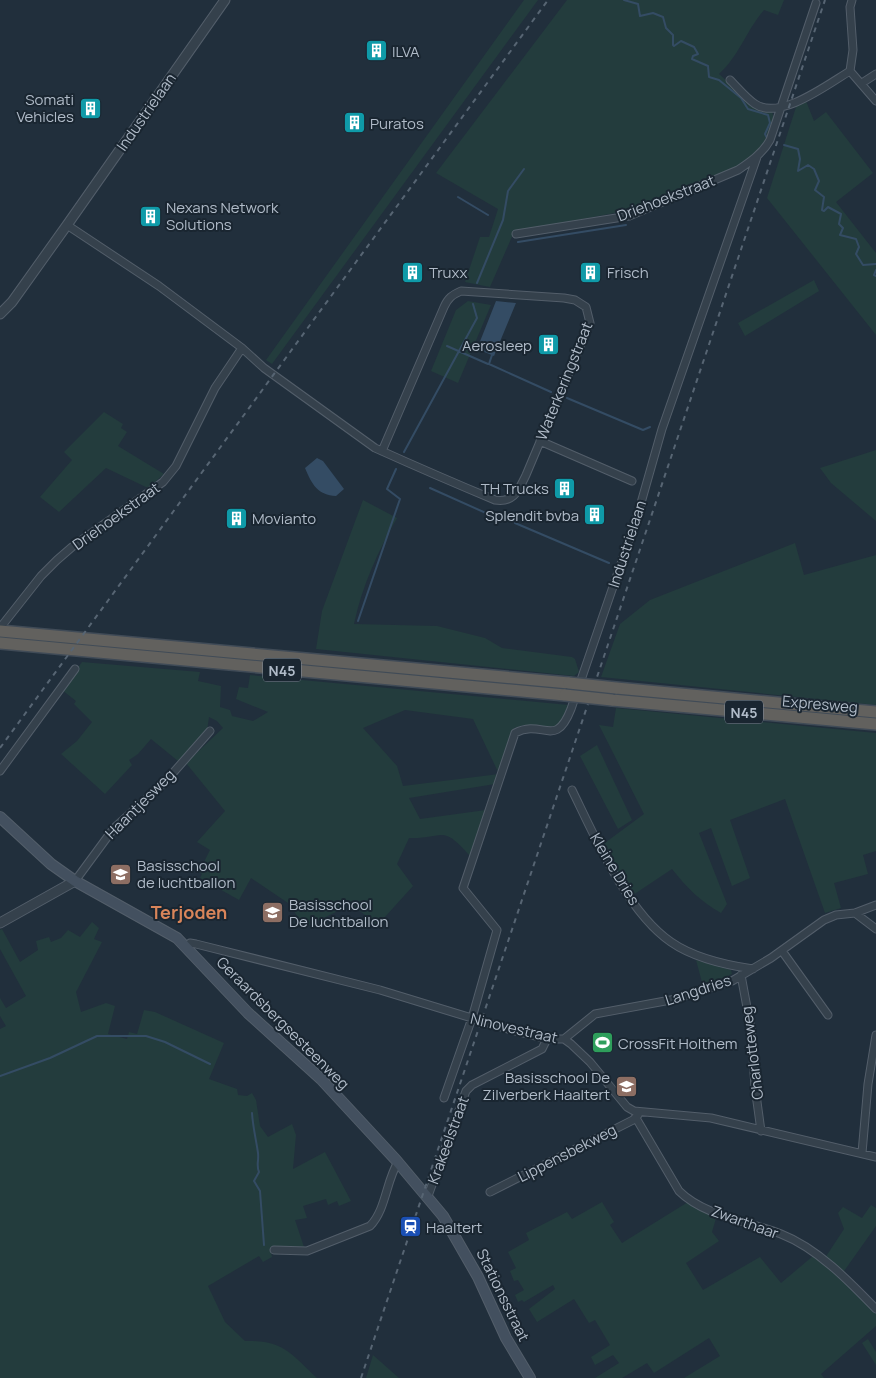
<svg xmlns="http://www.w3.org/2000/svg" width="876" height="1378" font-family="Manrope,sans-serif">
<style>
.green{fill:#233c3d;fill-rule:evenodd}
.water{fill:#344c64}
.lines{fill:none;stroke-linecap:round;stroke-linejoin:round}
.stream{stroke:#344c64;stroke-width:2}
.minor-casing{stroke:#535e6a;stroke-width:9}
.tertiary-casing{stroke:#535e6a;stroke-width:11}
.secondary-casing{stroke:#535e6a;stroke-width:12}
.trunk-casing{stroke:#404b57;stroke-width:14}
.minor{stroke:#35414c;stroke-width:7}
.tertiary{stroke:#35414c;stroke-width:9}
.secondary{stroke:#43505f;stroke-width:10}
.trunk{stroke:#62615e;stroke-width:11}
.rail{stroke:#576573;stroke-width:2;stroke-dasharray:5 5;stroke-linecap:butt}
.trunk-bridge-casing{stroke:#404b57;stroke-width:14;stroke-linecap:butt}
.trunk-bridge{stroke:#62615e;stroke-width:11}
.labels{text-anchor:middle;dominant-baseline:central;stroke-width:4;stroke-linejoin:round;paint-order:stroke}
.shield{fill:#1a2631;stroke:#838e9b;stroke-width:1}
.shield-label{font-size:14px;font-weight:bold;fill:#b0bbc8}
.poi-label{font-size:15px;fill:#b0bbc8;stroke:#1a2631;text-anchor:start}
.street-label{font-size:15px;fill:#b0bbc8;stroke:#1a2631}
.quarter-label{font-size:18px;font-weight:bold;fill:#d9855a;stroke:#1a2631}
</style>
<rect width="100%" height="100%" fill="#212f3c"/>
<path class="green" d="M524 0H538L272 364 266 360Z
M567 0H784L778 15 764 10C746 31 739 56 719 74L748 100 750 105 772 112C780 132 754 157 739 166L625 211 514 232 490 287 465 282 480 237H489L498 209 436 173Z
M806 101 814 121 826 112 873 173 836 202 876 253V335L767 198 796 107Z
M814 280 819 291 745 336 738 323Z
M468 301 491 305 458 383 431 371 456 310Z
M104 412 123 424 121 428 127 432 118 446 164 474 148 488 106 468 59 512 40 497 72 460 64 452Z
M876 450V521L831 483 820 468Z
M363 500 397 518C378 551 362 586 354 624L437 626 485 638 502 648 572 657 575 659 579 672 574 676 316 649 322 611Z
M795 543 804 575 876 555V705L601 677 620 624 650 600Z
M82 662 200 672 198 681 221 686 220 707 230 710 232 716 253 721 268 712 236 699 239 687 248 688 250 675 569 705 566 719 558 727 525 725 514 728 495 784 409 798 420 819 486 810 470 856C441 823 445 839 409 838L397 864 413 886 375 928 369 922 371 920 344 898 336 912 305 927 288 903 251 878 239 900 200 878 202 874 199 872 210 850 197 842 225 811 186 763 223 728 217 721 209 717 207 731 178 761 151 739 138 754 129 760 132 765 105 794 61 754 77 741 92 722 74 704 76 701 62 690ZM405 710 473 719 499 774 403 786 397 766 363 728Z
M616 708 876 733V851L863 855 868 874 834 883 841 908 825 913 785 799 730 820 750 878 732 886 711 828 699 833 727 904 721 913C700 901 687 888 672 869L633 895 602 845 644 814 599 725 613 727Z
M597 745 632 820 618 829 580 756Z
M92 922 99 928 94 939 102 942 76 992 81 1012 106 1003 115 1006 108 1034 127 1039 129 1032 137 1034 144 1010 155 1012 224 1043 209 1079 237 1089 238 1095 247 1096 252 1093 256 1100 260 1126 268 1137 292 1124 296 1135 293 1169 325 1152 351 1201 339 1206 337 1201 328 1205 326 1199 303 1206 307 1218 295 1220 305 1250 270 1248 272 1257 263 1262 259 1256 208 1286 225 1322 245 1341C284 1340 291 1354 317 1378H0V1029L6 1026 0 1016V998L6 1008 26 996 0 949V930L2 929 20 962 38 950 36 941 49 937 51 942 61 938 68 930 80 937Z
M696 960 731 970 732 974 703 986Z
M602 1202 614 1222 610 1225 622 1243 688 1202 717 1215 712 1232 719 1241 686 1263 703 1290 760 1257 781 1283 813 1256 823 1262 876 1313V1326L821 1374 824 1378H684L720 1356 709 1338 654 1373 647 1363 622 1378H595L619 1363 613 1355 595 1365 591 1357 610 1345 595 1320 589 1323 574 1299 537 1322 529 1309 555 1289 553 1285 524 1302 522 1300 518 1302 515 1295 524 1290 518 1280 514 1281 510 1271 516 1268 508 1252 529 1240 526 1233 567 1212 572 1219Z
M871 1205 876 1208V1226L842 1274 825 1258 844 1229 838 1213 843 1207 862 1218Z
M868 1339 876 1352V1365L862 1343Z
M373 1355 399 1378H366Z"/>
<path class="water" d="M496 301 516 303 494 356 477 349Z
M317 458 323 461 344 489 336 496C318 495 312 485 305 468Z"/>
<g class="lines">
<path class="stream" d="M624 0 638 4 640 16 653 13 663 17 666 28 673 35V45L674 46 681 41 694 47 698 54 693 56 692 59 708 66 709 77 719 80 741 98 748 109 768 115 770 123 765 134 767 138
M784 145 798 149 800 159 798 171 808 165 814 169 819 181 815 190 824 197 822 210 824 211 828 207 841 214 839 224 843 228 840 235 856 239 859 247 856 254 863 265 876 264
M458 197 488 215
M518 242 626 225
M876 270 874 275 876 276
M477 283 503 220 508 191 524 169
M447 346 488 364
M492 355 489 364 551 392
M567 398 643 430 650 427
M404 452 477 318 473 304
M430 488 497 518
M515 523 609 563
M358 621 400 499 387 489 396 469
M0 1076 50 1058 97 1036H146L165 1042 210 1064
M252 1113C253 1128 256 1139 258 1153 259 1161 256 1165 259 1172L254 1181 260 1191 264 1245"/>
<defs>
<path id="minor" d="M852 0 850 7 853 50 850 71 876 101
M730 80C738 88 746 98 755 104 780 121 828 84 850 71
M862 83 876 74
M67 225 159 286 242 348 264 368 375 448C415 466 454 483 495 500 514 503 518 491 526 475L590 323 586 307 575 300 564 298 461 291C452 295 448 298 444 307L382 451
M516 234 629 216 738 170C750 162 763 153 770 140L816 3
M540 441 632 481
M0 628 41 576 57 560 72 547 163 482 176 466 215 388 242 348
M0 771 75 669
M572 790C595 837 627 912 671 942 694 958 725 965 753 969
M75 881 114 828 165 782 210 731
M855 913 876 929
M186 947 190 943 196 944 380 990 511 1030 547 1039H564L571 1044 590 1062 627 1107 634 1111 711 1118 876 1157
M782 951 828 1015
M741 975 751 1029 755 1087 761 1131
M564 1039 595 1014 676 999 732 981 771 958 824 920 836 915 855 913 876 905
M444 1098 472 1018 497 930 463 888 515 733C543 718 555 750 571 709L637 517 662 429 757 157
M636 1118 679 1191C704 1216 748 1221 781 1234 817 1248 849 1281 876 1309
M862 1153 868 1084 876 1035
M490 1192 633 1120 638 1115
M428 1196 466 1091 472 1085 542 1049 547 1039
M274 1250 307 1251 370 1226C386 1210 386 1181 398 1162"/>
<path id="tertiary" d="M0 314 12 302 67 225 225 0
M0 923 75 881"/>
<path id="secondary" d="M0 817 51 864 75 881 177 938 248 1013 321 1079 396 1160 443 1216 478 1277 506 1338 530 1378"/>
<path id="trunk" d="M0 631 569 683
M0 643 565 695
M616 688 876 712
M612 700 876 724"/>
</defs>
<use href="#minor" class="minor-casing"/>
<use href="#tertiary" class="tertiary-casing"/>
<use href="#secondary" class="secondary-casing"/>
<use href="#trunk" class="trunk-casing"/>
<use href="#minor" class="minor"/>
<use href="#tertiary" class="tertiary"/>
<use href="#secondary" class="secondary"/>
<use href="#trunk" class="trunk"/>
<path class="rail" d="M0 748 548 0
M361 1378 825 0"/>
<defs>
<path id="trunk-bridge" d="M569 683 616 688
M565 695 612 700"/>
</defs>
<use href="#trunk-bridge" class="trunk-bridge-casing"/>
<use href="#trunk-bridge" class="trunk-bridge"/>
</g>
<defs>
<symbol id="building-square" viewBox="-11 -11 22 22"><rect x="-9" y="-9" width="18" height="18" rx="4" fill="#0f9aa8" stroke="#1a2631"/><path d="M-4-6H4V6H1V3H-1V6H-4ZM-2.5-4.3h1.7v1.8h-1.7ZM.8-4.3h1.7v1.8H.8ZM-2.5-1h1.7V.8h-1.7ZM.8-1h1.7V.8H.8Z" fill="#fff"/></symbol>
<symbol id="school-square" viewBox="-11 -11 22 22"><rect x="-9" y="-9" width="18" height="18" rx="4" fill="#8d6e63" stroke="#1a2631"/><path d="M0-5L7-2L0 1L-7-2ZM-4 1L0 2.5L4 1V4Q0 6-4 4Z" fill="#fff"/></symbol>
<symbol id="stadium-square" viewBox="-11 -11 22 22"><rect x="-9" y="-9" width="18" height="18" rx="4" fill="#2e9e5b" stroke="#1a2631"/><path d="M0-5a6.5 5 0 1 0 0 10a6.5 5 0 1 0 0-10ZM-3.5-1.8h7v3.6h-7Z" fill="#fff"/></symbol>
<symbol id="station-square" viewBox="-11 -11 22 22"><rect x="-9" y="-9" width="18" height="18" rx="4" fill="#1a4fb4" stroke="#1a2631"/><path d="M-3-6H3Q5-6 5-4V2Q5 4 3 4L4.5 6H3L1.5 4h-3L-3 6H-4.5L-3 4Q-5 4-5 2V-4Q-5-6-3-6ZM-3.5-4v3h7v-3ZM-3.5 1v1.5H-2V1ZM2 1v1.5H3.5V1Z" fill="#fff"/></symbol>
</defs>
<g fill-rule="evenodd">
<use href="#building-square" x="364" y="38" width="25" height="25"/>
<use href="#building-square" x="78" y="96" width="25" height="25"/>
<use href="#building-square" x="342" y="110" width="25" height="25"/>
<use href="#building-square" x="138" y="204" width="25" height="25"/>
<use href="#building-square" x="400" y="260" width="25" height="25"/>
<use href="#building-square" x="578" y="260" width="25" height="25"/>
<use href="#building-square" x="536" y="332" width="25" height="25"/>
<use href="#building-square" x="552" y="476" width="25" height="25"/>
<use href="#building-square" x="582" y="502" width="25" height="25"/>
<use href="#building-square" x="224" y="506" width="25" height="25"/>
<use href="#school-square" x="108" y="862" width="25" height="25"/>
<use href="#school-square" x="260" y="900" width="25" height="25"/>
<use href="#stadium-square" x="590" y="1030" width="25" height="25"/>
<use href="#school-square" x="614" y="1074" width="25" height="25"/>
<use href="#station-square" x="398" y="1214" width="25" height="25"/>
</g>
<g class="labels">
<g class="shield">
<rect x="263" y="658.5" width="38" height="23" rx="4"/>
<rect x="725" y="700.5" width="38" height="23" rx="4"/>
</g>
<g class="shield-label">
<text x="282" y="670">N45</text>
<text x="744" y="712">N45</text>
</g>
<g class="poi-label">
<text x="392" y="51">ILVA</text>
<text x="74" y="99" text-anchor="end">Somati<tspan x="74" dy="17">Vehicles</tspan></text>
<text x="370" y="123">Puratos</text>
<text x="166" y="207">Nexans Network<tspan x="166" dy="17">Solutions</tspan></text>
<text x="429" y="272">Truxx</text>
<text x="607" y="272">Frisch</text>
<text x="532" y="345" text-anchor="end">Aerosleep</text>
<text x="549" y="488" text-anchor="end">TH Trucks</text>
<text x="579" y="515" text-anchor="end">Splendit bvba</text>
<text x="252" y="518">Movianto</text>
<text x="137" y="865">Basisschool<tspan x="137" dy="17">de luchtballon</tspan></text>
<text x="289" y="904">Basisschool<tspan x="289" dy="17">De luchtballon</tspan></text>
<text x="618" y="1043">CrossFit Holthem</text>
<text x="610" y="1077" text-anchor="end">Basisschool De<tspan x="610" dy="17">Zilverberk Haaltert</tspan></text>
<text x="426" y="1227">Haaltert</text>
</g>
<g class="street-label">
<text transform="translate(146 112) rotate(-55)">Industrielaan</text>
<text transform="translate(666 198) rotate(-21)">Driehoekstraat</text>
<text transform="translate(564 381) rotate(-68)">Waterkeringstraat</text>
<text transform="translate(116 516) rotate(-36)">Driehoekstraat</text>
<text transform="translate(627 544) rotate(-72)">Industrielaan</text>
<text transform="translate(820 704) rotate(5)">Expresweg</text>
<text transform="translate(140 804) rotate(-45)">Haantjesweg</text>
<text transform="translate(615 869) rotate(59)">Kleine Dries</text>
<text transform="translate(698 990) rotate(-18)">Langdries</text>
<text transform="translate(283 1023) rotate(45)">Geraardsbergsesteenweg</text>
<text transform="translate(514 1028) rotate(13)">Ninovestraat</text>
<text transform="translate(752 1053) rotate(-97)">Charlotteweg</text>
<text transform="translate(448 1140) rotate(-70)">Krakeelstraat</text>
<text transform="translate(567 1153) rotate(-27)">Lippensbekweg</text>
<text transform="translate(745 1222) rotate(20)">Zwarthaar</text>
<text transform="translate(503 1295) rotate(64)">Stationsstraat</text>
</g>
<g class="quarter-label">
<text x="189" y="912">Terjoden</text>
</g>
</g>
</svg>
